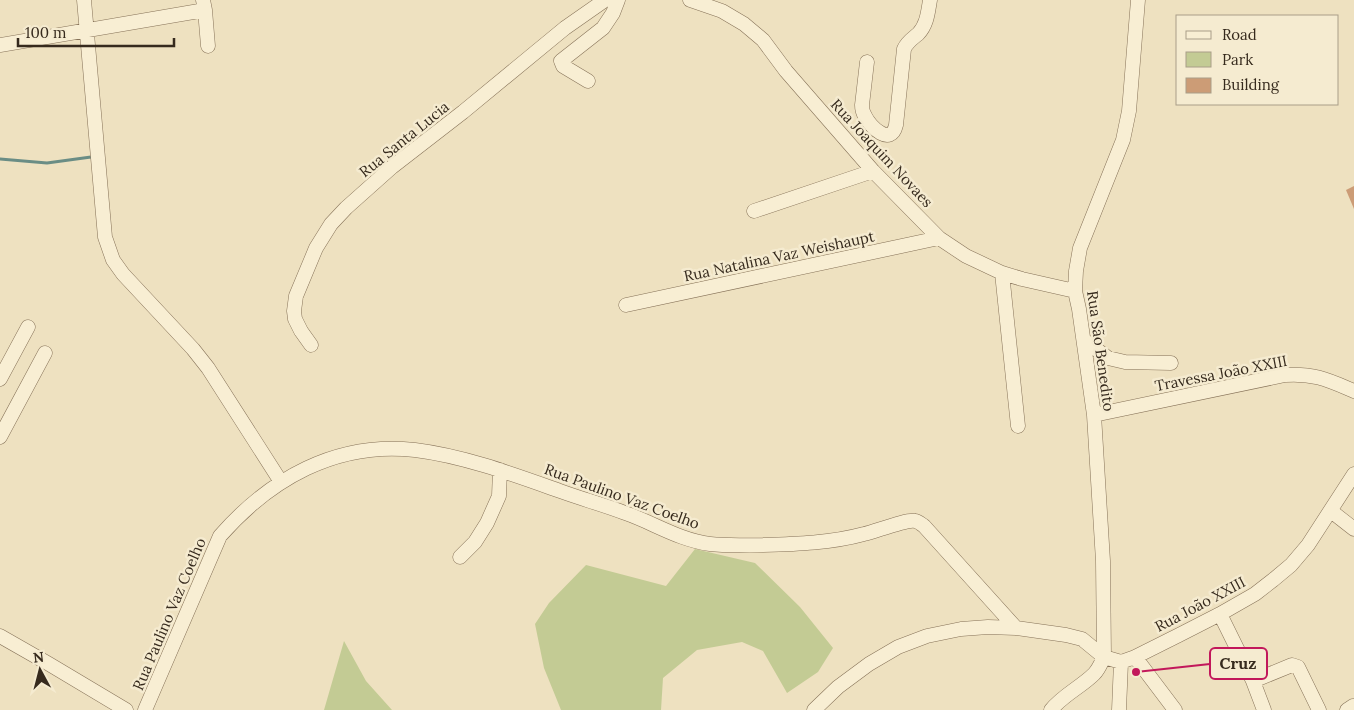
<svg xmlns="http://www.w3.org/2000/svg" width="1354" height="710" font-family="Lora,serif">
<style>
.green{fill:#c3cb94}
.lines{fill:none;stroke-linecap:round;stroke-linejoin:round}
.stream{stroke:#6a8d85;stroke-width:3}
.building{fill:#cc9c76}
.minor-casing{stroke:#867258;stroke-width:15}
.minor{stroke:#f8eed3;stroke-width:14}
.labels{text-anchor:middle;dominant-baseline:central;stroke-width:5;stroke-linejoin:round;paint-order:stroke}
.street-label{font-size:15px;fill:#362a1d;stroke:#f5ebd0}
.leader{fill:none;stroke:#c2185b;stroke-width:2}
.callout-dot{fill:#c2185b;stroke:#f5ebd0;stroke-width:2}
.callout{fill:#f5ebd0;stroke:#c2185b;stroke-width:2}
.callout-label{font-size:16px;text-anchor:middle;font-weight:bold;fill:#362a1d}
</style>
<rect width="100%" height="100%" fill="#eee1c0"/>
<path class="green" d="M695 549 755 563 800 607 833 648 818 672 787 693 763 651 742 642 697 650 663 678 661 710H561L544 668 535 624 549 603 586 565 666 586Z
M344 641 366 681 392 710H324Z"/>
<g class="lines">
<path class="stream" d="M0 159 47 163 91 157"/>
</g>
<path class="building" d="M1354 186V209L1346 190Z"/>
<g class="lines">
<defs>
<path id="minor" d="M84 0 105 237 113 260 123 274 193 349 208 368 281 482
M203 0 205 10 208 46
M690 0 722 11 744 24 763 40 786 71 873 171 939 238 966 256 1002 273 1022 279 1075 291
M0 45 205 10
M867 62 862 105C862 109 863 113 865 116 870 127 891 147 896 125L904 49C907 42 912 39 918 34 927 25 928 12 930 0
M588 81 563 66 561 61 603 28 613 13 618 0
M754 211 873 171
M1002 273 1018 426
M626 305 939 238
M1084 340 1108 358 1125 362 1171 363
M311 345 301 331 295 319 294 311 296 296 316 248 331 224 346 208 392 167 463 112 565 28 605 0
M0 379 28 327
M1094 415 1285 375C1314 373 1328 380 1354 391
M0 437 45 353
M1331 511 1354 529
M460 557 475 542 487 523 499 496 500 470
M1220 614 1253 681 1264 710
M0 636 49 664 126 710
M1135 657 1175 710
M1253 681 1292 665 1298 667 1319 710
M145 710 220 536C270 479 336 441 415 450 464 456 515 475 560 491 582 499 604 505 625 513 654 523 679 540 710 544 727 546 745 545 763 545 797 544 831 543 864 534 874 532 907 519 915 521 918 521 921 524 924 526L1016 628
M814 710 838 687 869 664 898 647 927 636 961 629 988 627 1016 628 1066 635 1082 639 1104 657 1121 662 1135 657 1179 635 1220 614 1255 594 1273 580 1291 565 1308 545 1354 474
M1051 710C1063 695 1081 687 1094 674 1099 669 1101 663 1104 657L1103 561 1094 415 1079 309 1075 291 1076 271 1080 248 1123 140 1129 111 1138 0
M1119 710 1121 662
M1347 710 1353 706"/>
</defs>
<use href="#minor" class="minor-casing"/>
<use href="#minor" class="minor"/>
</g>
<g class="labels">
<g class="street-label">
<text transform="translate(404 139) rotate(-39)">Rua Santa Lucia</text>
<text transform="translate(882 153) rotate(47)">Rua Joaquim Novaes</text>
<text transform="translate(779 256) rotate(-12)">Rua Natalina Vaz Weishaupt</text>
<text transform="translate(1101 351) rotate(82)">Rua São Benedito</text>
<text transform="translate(1221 373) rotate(-11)">Travessa João XXIII</text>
<text transform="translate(622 496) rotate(20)">Rua Paulino Vaz Coelho</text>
<text transform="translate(1200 604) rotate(-28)">Rua João XXIII</text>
<text transform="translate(169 614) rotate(-67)">Rua Paulino Vaz Coelho</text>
</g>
</g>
<path class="leader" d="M1136 672L1210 664"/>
<circle class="callout-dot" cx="1136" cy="672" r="5"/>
<rect class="callout" x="1210" y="648" width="57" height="31" rx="5"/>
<g class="callout-label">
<text x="1238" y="669">Cruz</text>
</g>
<rect x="1176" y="15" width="162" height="90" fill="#f5ebd0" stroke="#a99e88"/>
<rect x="1186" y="31" width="25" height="8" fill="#f8eed3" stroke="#a99e88"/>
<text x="1222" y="40" font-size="15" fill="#362a1d">Road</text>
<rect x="1186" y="52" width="25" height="15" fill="#c3cb94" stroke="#a99e88"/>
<text x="1222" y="65" font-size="15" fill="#362a1d">Park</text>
<rect x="1186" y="78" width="25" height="15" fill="#cc9c76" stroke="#a99e88"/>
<text x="1222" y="90" font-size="15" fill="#362a1d">Building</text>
<g transform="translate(40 670) rotate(353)" stroke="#f5ebd0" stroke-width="4" paint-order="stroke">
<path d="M0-4L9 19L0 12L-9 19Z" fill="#362a1d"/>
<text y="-8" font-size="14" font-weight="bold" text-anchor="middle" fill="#362a1d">N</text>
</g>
<path d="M18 38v8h156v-8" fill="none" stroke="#362a1d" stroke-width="2.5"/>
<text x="25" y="38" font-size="15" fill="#362a1d" stroke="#f5ebd0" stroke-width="4" paint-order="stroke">100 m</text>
</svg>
